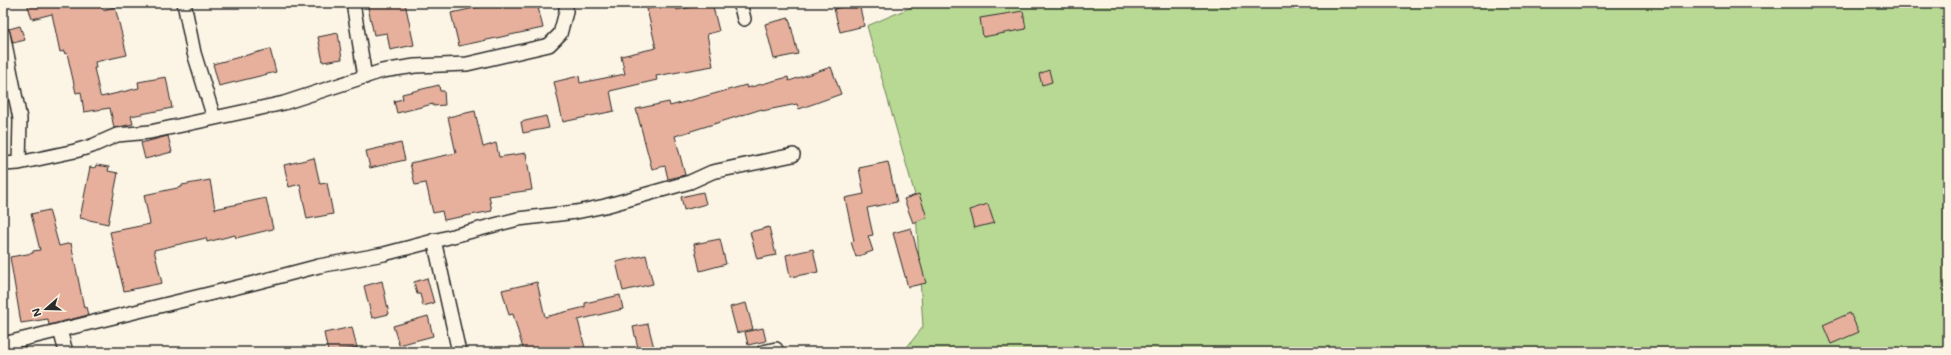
<svg xmlns="http://www.w3.org/2000/svg" width="1951" height="355" font-family="Mali,sans-serif">
<style>
.green{fill:#b8d993;stroke:#72825f}
.building{fill:#e6b09c;stroke:#2b2b2b}
.lines{fill:none;stroke-linecap:round;stroke-linejoin:round}
.street-casing{stroke:#2b2b2b;stroke-width:16}
.street{stroke:#fcf5e5;stroke-width:13}
</style>
<rect width="100%" height="100%" fill="#fcf5e5"/>
<filter id="ink" filterUnits="userSpaceOnUse"><feTurbulence type="fractalNoise" baseFrequency=".025" numOctaves="2"/><feDisplacementMap in="SourceGraphic" scale="8" xChannelSelector="R" yChannelSelector="G"/><feConvolveMatrix kernelMatrix="1 2 1 2 8 2 1 2 1" color-interpolation-filters="sRGB"/></filter>
<g filter="url(#ink)">
<path class="green" d="M921 3H1948V352H903L923 327 915 195 867 26Z"/>
<path class="building" d="M27 3H101L103 10 115 7 127 55 95 62 96 68H94L100 95 101 97 139 88 138 82 166 77 172 108 131 116 133 124 114 128 110 108 84 112 81 92 76 93 67 53 65 54 64 51 60 52 52 14 32 19Z
M367 3H405L414 45 390 50 387 33 374 35Z
M498 3H537L543 28 459 46 451 13Z
M675 3 677 10 712 3 719 31 707 34 713 66 656 76 657 80 610 91 614 111 563 122 554 82 579 76 580 83 625 74 621 56 656 48 647 9Z
M859 3 864 26 840 32 834 9Z
M1023 11 1026 29 983 37 980 18Z
M789 18 798 54 774 59 765 24Z
M20 26 25 40 13 43 9 29Z
M338 33 342 59 323 62 318 37Z
M270 49 276 72 219 86 213 64Z
M831 67 841 94 799 109 797 104 762 111V109L675 136 685 175 668 179 665 166 652 169 636 109 669 102 670 106 746 85 747 88 788 77 789 81Z
M1049 70 1052 82 1042 85 1039 74Z
M439 85 440 91H444L445 105 433 106V104L397 113 394 101 403 99 402 94Z
M475 111 483 147 496 143 499 157 526 153 532 190 489 196 492 211 444 220 442 211 433 213 426 183 415 185 410 163 456 153 448 117Z
M546 116 549 128 523 133 521 122Z
M168 136 172 152 145 159 141 143Z
M401 143 405 160 370 168 366 151Z
M314 158 320 184 327 183 333 214 307 219 300 184 289 187 284 165Z
M888 162 897 202 867 208 873 235 868 236 873 251 856 257 851 242 854 241 845 198 864 194 859 168Z
M96 165 109 167 108 171 118 173 108 224 80 218 90 167 95 168Z
M210 180 215 209 266 198 273 229 236 238 235 235 207 242 206 238 154 250 162 283 124 291 110 232 150 224 144 195 182 187V185Z
M703 192 706 204 684 210 681 197Z
M919 194 927 217 913 223 904 199Z
M988 204 994 223 974 228 969 210Z
M49 210 59 246 71 243 84 308 86 307 88 315 49 325 48 319 21 323 10 257 33 253V251L40 250 31 214Z
M769 227 776 255 757 259 750 232Z
M911 228 926 283 908 287 893 233Z
M720 239 726 264 700 271 694 244Z
M813 249 818 272 790 277 786 255Z
M646 255 653 284 623 291 616 262Z
M427 278 434 303 423 306 420 294H417L414 282Z
M382 281 389 314 372 318 364 286Z
M537 282 545 317 585 307V303L620 295 623 309 578 320 586 352H524L513 314 509 315 502 290Z
M746 303 753 329 737 333 730 307Z
M1850 313 1859 332 1831 344 1823 325Z
M428 316 433 336 399 345 393 326Z
M648 324 655 352H639L633 327Z
M352 327 357 348 339 350V352H328L324 333Z
M763 328 766 341 748 345 745 332Z"/>
<g class="lines">
<defs>
<path id="street" d="M184 3 194 53 214 118
M353 3 365 77
M740 3 744 19
M3 34 20 119 19 163
M3 164 19 163 75 151 92 146 117 135 150 132 284 103 382 71 415 66 467 64 549 45 560 34 566 12V3
M434 240 459 352
M60 330 66 352
M3 344 254 283 319 266 384 254 518 219 576 212 605 206 690 182 712 172 793 155
M763 352 776 349"/>
</defs>
<use href="#street" class="street-casing"/>
<use href="#street" class="street"/>
</g>
</g>
<rect width="1951" height="355" fill="none" stroke="#fcf5e5" stroke-width="16"/>
<rect x="8" y="8" width="1935" height="339" fill="none" stroke="#2b2b2b" stroke-width="1.5" filter="url(#ink)"/>
<g transform="translate(46 309) rotate(250)" stroke="#fcf5e5" stroke-width="3" paint-order="stroke">
<path d="M0-3L7 15L0 10L-7 15Z" fill="#2b2b2b"/>
<text y="-6" font-size="11" font-weight="bold" text-anchor="middle" fill="#2b2b2b">N</text>
</g>
</svg>
